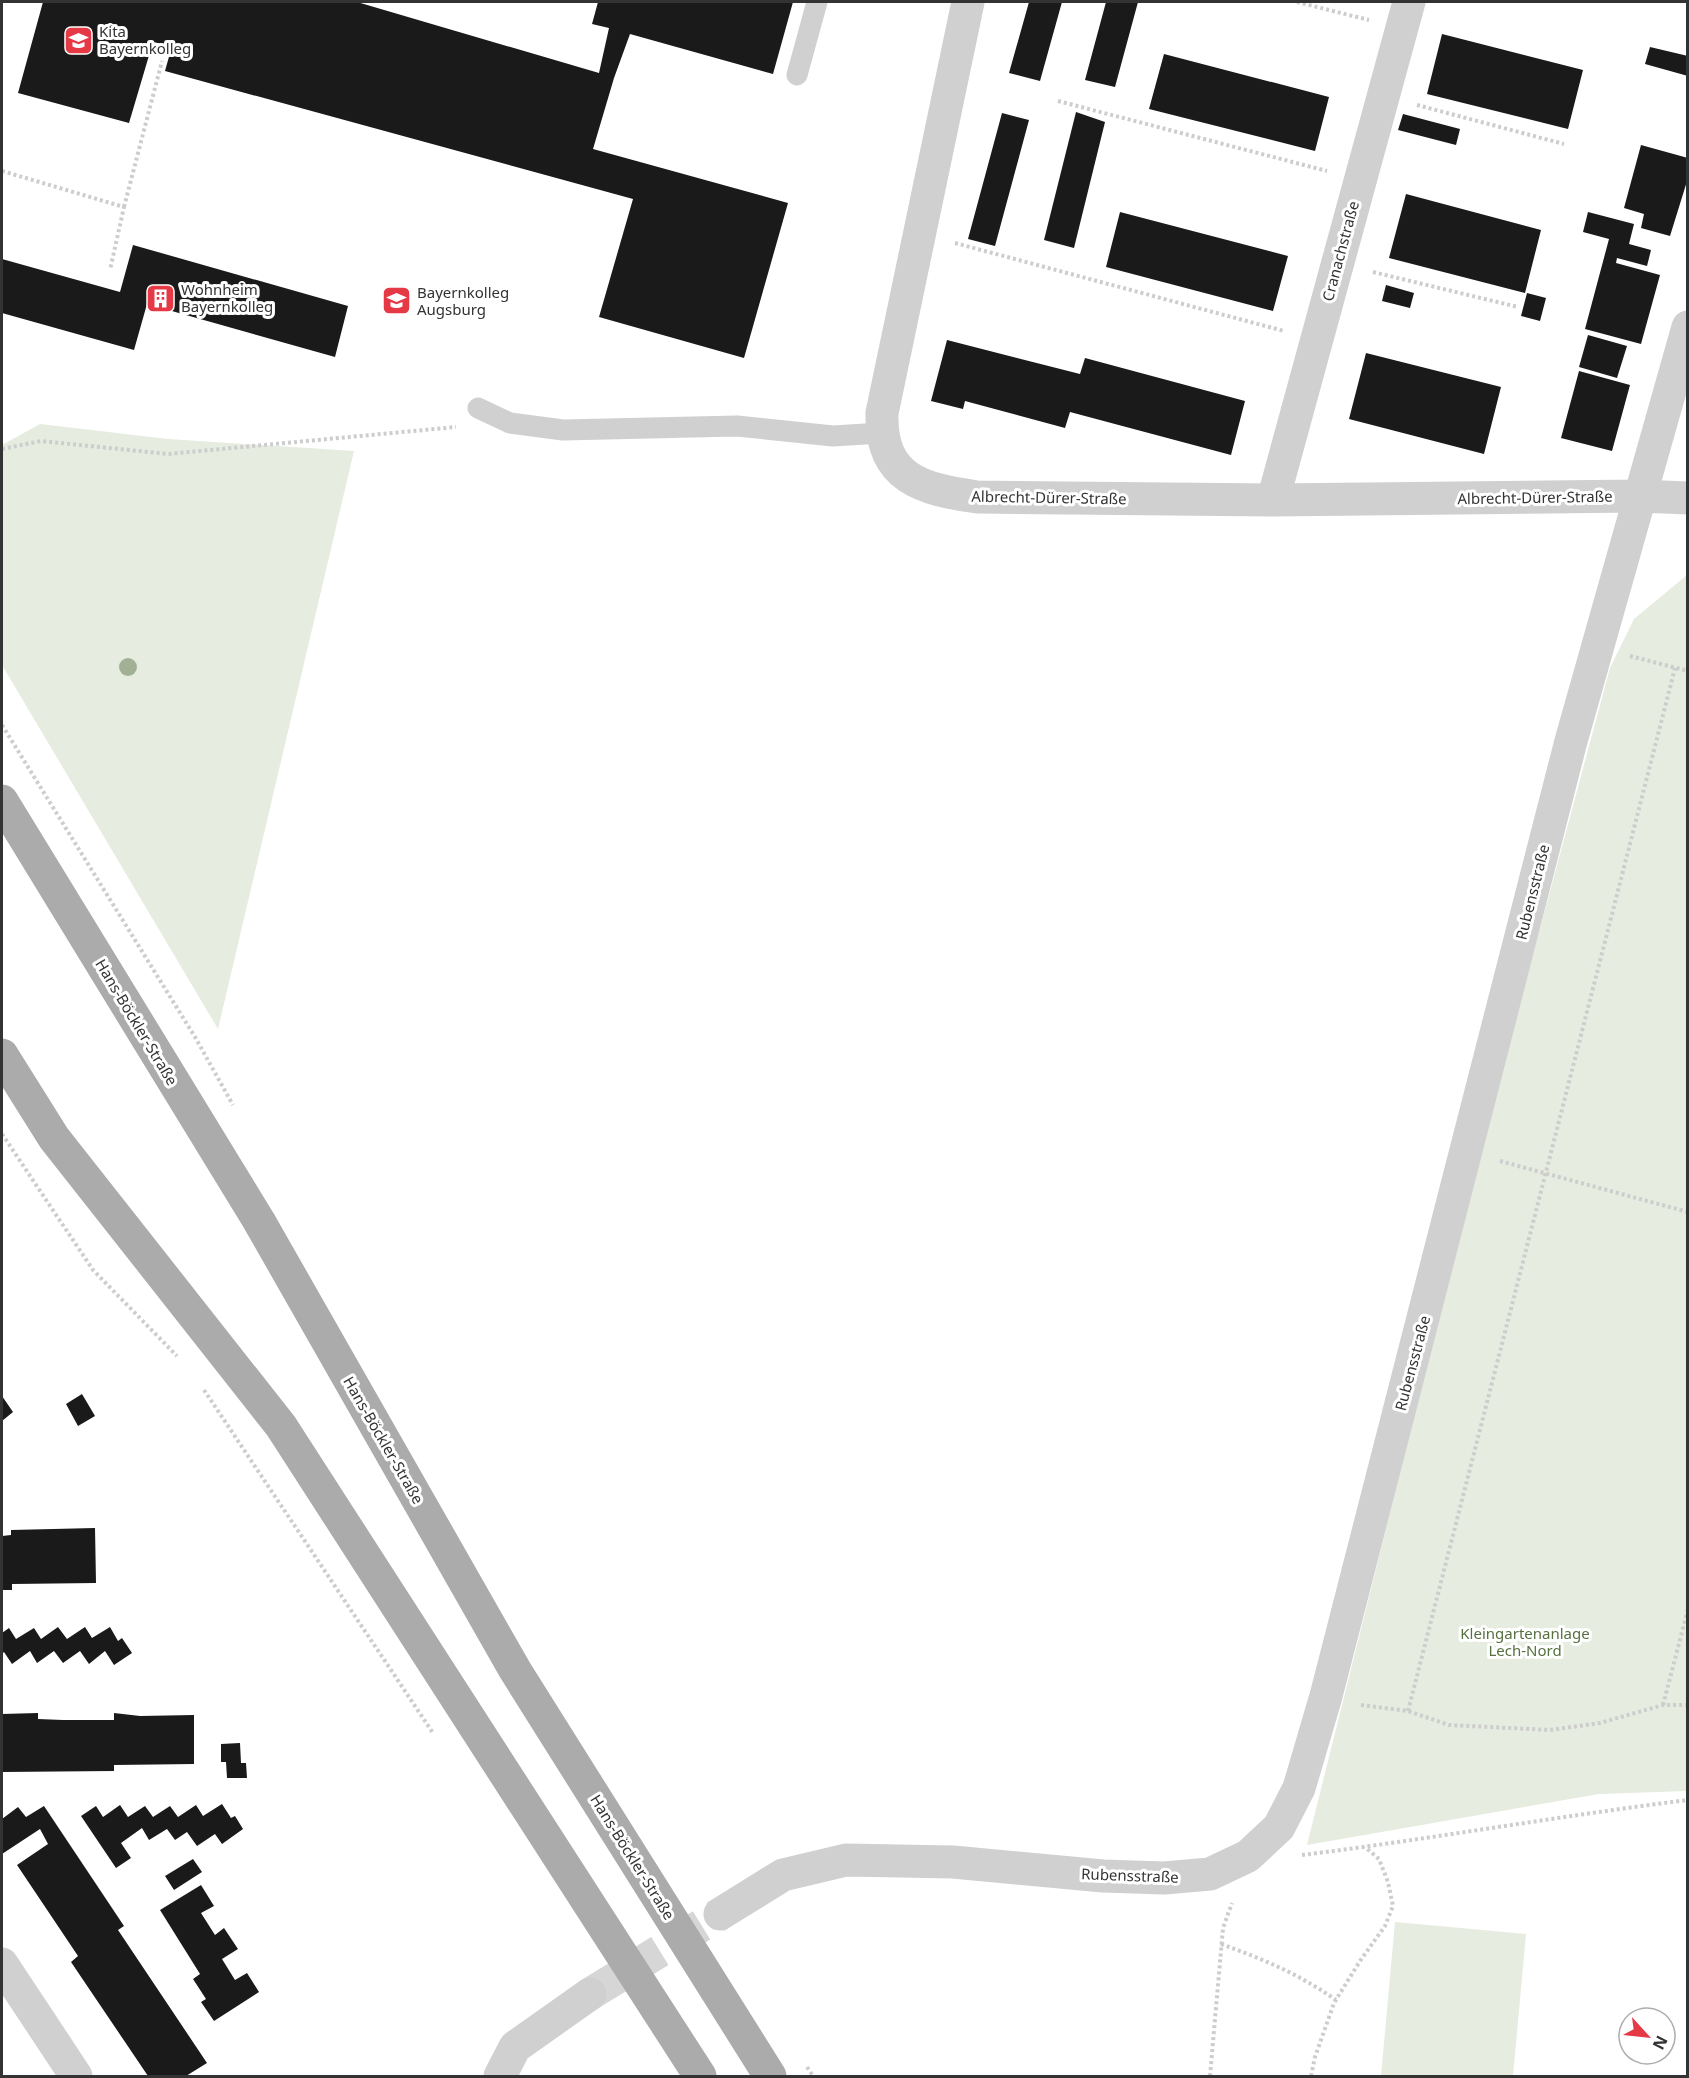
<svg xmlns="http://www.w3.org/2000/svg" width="1689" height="2078" font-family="'Noto Sans',sans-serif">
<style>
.green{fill:#e6ecdf}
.building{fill:#1a1a1a}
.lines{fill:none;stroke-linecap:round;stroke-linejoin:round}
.street-tunnel{stroke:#d6d6d6;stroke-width:33;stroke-dasharray:33 16;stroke-linecap:butt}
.path{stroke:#cdcdcd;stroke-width:4;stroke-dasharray:3 3;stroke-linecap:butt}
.lane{stroke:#d0d0d0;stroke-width:21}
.street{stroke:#d0d0d0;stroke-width:33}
.primary{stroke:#ababab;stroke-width:33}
.tree{fill:#a2b095}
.labels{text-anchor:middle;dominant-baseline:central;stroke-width:6;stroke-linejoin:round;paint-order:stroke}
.poi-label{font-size:15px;fill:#333;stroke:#fff;text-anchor:start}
.street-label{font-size:15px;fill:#333;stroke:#fff}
.park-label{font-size:15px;fill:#56703f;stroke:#fff}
</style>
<rect width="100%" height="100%" fill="#fff"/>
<path class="green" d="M40 424 168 439 354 451 218 1029 2 665V445Z
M1687 575V1791L1599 1794 1307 1845 1483 1141 1610 668 1634 619Z
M1395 1922 1526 1934 1513 2076H1381Z"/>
<path class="building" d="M43 2H357L599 73 609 28 592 24 598 2H793L773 74 630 34 614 78 593 149 788 203 744 358 599 317 633 199 165 71 172 46 153 42 129 123 18 93Z
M1029 2H1062L1040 81 1009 73Z
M1106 2H1138L1115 87 1085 80Z
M1442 34 1583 70 1568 129 1427 94Z
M1650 47 1688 56V76L1645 64Z
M1164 54 1329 97 1315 151 1149 109Z
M1076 112 1105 122 1074 248 1044 240Z
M1002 113 1029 120 995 246 968 239Z
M1403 114 1460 129 1456 145 1398 130Z
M1641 145 1688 158V178L1670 236 1641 228 1644 214 1624 208Z
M1406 194 1541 230 1525 293 1389 258Z
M1120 212 1288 256 1273 311 1106 267Z
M1588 212 1634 224 1629 244 1651 250 1647 266 1617 258 1616 263 1660 275 1641 344 1585 329 1609 239 1583 232Z
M133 245 348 306 335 357 147 304 134 350 2 313V259L120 292Z
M1386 285 1414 293 1410 308 1382 301Z
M1527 293 1546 298 1540 321 1521 316Z
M1588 335 1627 346 1617 378 1579 367Z
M947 340 1080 374 1085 358 1245 401 1231 455 1070 412 1065 428 965 401 963 409 931 401Z
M1366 353 1501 387 1484 454 1349 419Z
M1579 371 1630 385 1612 451 1561 438Z
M82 1394 95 1416 78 1426 66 1404Z
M2 1396 13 1412 2 1421Z
M95 1528 96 1583 12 1584V1590H2V1536L11 1535V1530Z
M58 1627 67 1639 85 1627 92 1638 110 1627 118 1641 122 1638 132 1653 114 1665 105 1651 89 1664 80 1651 63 1663 54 1651 37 1663 30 1651 12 1664 4 1652 2 1654V1633L9 1628 16 1639 34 1628 41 1639Z
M38 1713V1719L63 1720H114V1713L140 1716 194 1715V1764L114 1765V1771L2 1772V1714Z
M240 1743 241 1763H246L247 1778H227L226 1762H221V1744Z
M222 1804 231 1818 235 1816 243 1829 222 1844 215 1834 197 1846 187 1832 175 1840 167 1829 149 1840 142 1828 121 1843 131 1858 116 1868 81 1816 96 1806 103 1817 120 1805 128 1817 145 1806 153 1817 170 1806 178 1817 196 1805 203 1816Z
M44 1806 124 1926 118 1930 207 2063 186 2076H148L71 1962 78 1956 17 1865 48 1844 40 1829 2 1854V1819L18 1807 26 1817Z
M193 1859 202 1872 174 1890 165 1876Z
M201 1885 214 1906 201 1913 215 1935 224 1928 238 1949 222 1959 235 1980 247 1973 259 1992 214 2021 201 2002 206 1999 193 1979 200 1974 160 1910Z"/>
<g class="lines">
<path class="street-tunnel" d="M590 1994 720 1914"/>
<path class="path" d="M1297 2 1369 20
M1058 101 1327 171
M1417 105 1564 144
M2 171 124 207 110 270
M124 207 162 61
M955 243 1284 331
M1373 272 1518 307
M2 449 41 441 168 454 456 427
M1630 656 1688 671
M2 725 195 1037 233 1105
M2 1134 93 1270 177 1356
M1500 1161 1688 1212
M204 1390 433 1733
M1361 1705 1408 1711 1449 1725 1550 1730 1600 1723 1663 1705H1688
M1663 1705 1688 1609
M1408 1711 1675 668
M1302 1855C1431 1839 1559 1816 1688 1800
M1221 1944C1265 1960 1297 1973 1336 2000
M807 2067 813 2076
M1210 2076 1223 1928 1232 1903
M1311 2076 1315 2057 1334 2003 1360 1961 1385 1926 1393 1906 1388 1882 1379 1859 1365 1847"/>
<path class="lane" d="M797 75 817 2
M478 408 510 423 563 430 737 426 833 436 881 433"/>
<path class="street" d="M968 2 882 413C880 479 922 489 977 497L1273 500 1639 496 1688 498
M1273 500 1409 2
M720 1914 783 1875 846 1860 953 1862 1103 1876 1164 1878 1210 1874 1248 1856 1279 1827 1299 1788 1326 1696 1571 741 1688 327
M2 1964 76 2076
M500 2076 515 2047 590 1994"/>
<path class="primary" d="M2 801 259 1221 515 1670 770 2076
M2 1055 54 1138 281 1426 700 2076"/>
</g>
<circle class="tree" cx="128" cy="667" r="9"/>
<defs>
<symbol id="school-square" viewBox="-11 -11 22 22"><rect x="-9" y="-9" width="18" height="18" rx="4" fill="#e63946" stroke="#fff"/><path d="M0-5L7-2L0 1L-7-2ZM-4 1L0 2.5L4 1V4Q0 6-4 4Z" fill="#fff"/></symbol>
<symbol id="building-square" viewBox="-11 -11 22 22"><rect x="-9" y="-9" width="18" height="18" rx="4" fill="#e63946" stroke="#fff"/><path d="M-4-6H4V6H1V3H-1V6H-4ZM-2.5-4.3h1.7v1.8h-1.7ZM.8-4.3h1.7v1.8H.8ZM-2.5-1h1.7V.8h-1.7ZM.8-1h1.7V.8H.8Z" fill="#fff"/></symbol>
</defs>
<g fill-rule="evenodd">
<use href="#school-square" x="62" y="24" width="33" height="33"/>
<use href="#building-square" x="144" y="282" width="33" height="33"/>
<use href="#school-square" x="380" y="284" width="33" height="33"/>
</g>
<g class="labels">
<g class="poi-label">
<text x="99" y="31">Kita<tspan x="99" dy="17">Bayernkolleg</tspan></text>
<text x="181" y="289">Wohnheim<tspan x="181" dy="17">Bayernkolleg</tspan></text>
<text x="417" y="292">Bayernkolleg<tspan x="417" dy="17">Augsburg</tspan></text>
</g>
<g class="street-label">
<text transform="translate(1340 251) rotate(-75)">Cranachstraße</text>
<text transform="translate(1049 497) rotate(1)">Albrecht-Dürer-Straße</text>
<text transform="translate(1535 497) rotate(-1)">Albrecht-Dürer-Straße</text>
<text transform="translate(1532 892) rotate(-76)">Rubensstraße</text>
<text transform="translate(137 1022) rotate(59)">Hans-Böckler-Straße</text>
<text transform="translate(1412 1363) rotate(-75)">Rubensstraße</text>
<text transform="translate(384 1440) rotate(60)">Hans-Böckler-Straße</text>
<text transform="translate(633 1857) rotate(58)">Hans-Böckler-Straße</text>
<text transform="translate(1130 1875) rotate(2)">Rubensstraße</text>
</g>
<g class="park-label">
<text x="1525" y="1633">Kleingartenanlage<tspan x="1525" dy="17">Lech-Nord</tspan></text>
</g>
</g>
<rect width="1689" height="2078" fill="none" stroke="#333333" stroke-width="6"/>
<g transform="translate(1647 2036) rotate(117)"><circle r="28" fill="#ffffff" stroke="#adadad" stroke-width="1.5"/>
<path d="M0-4.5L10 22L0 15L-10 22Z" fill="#e63946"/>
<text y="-9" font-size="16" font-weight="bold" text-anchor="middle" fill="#333333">N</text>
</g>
</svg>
